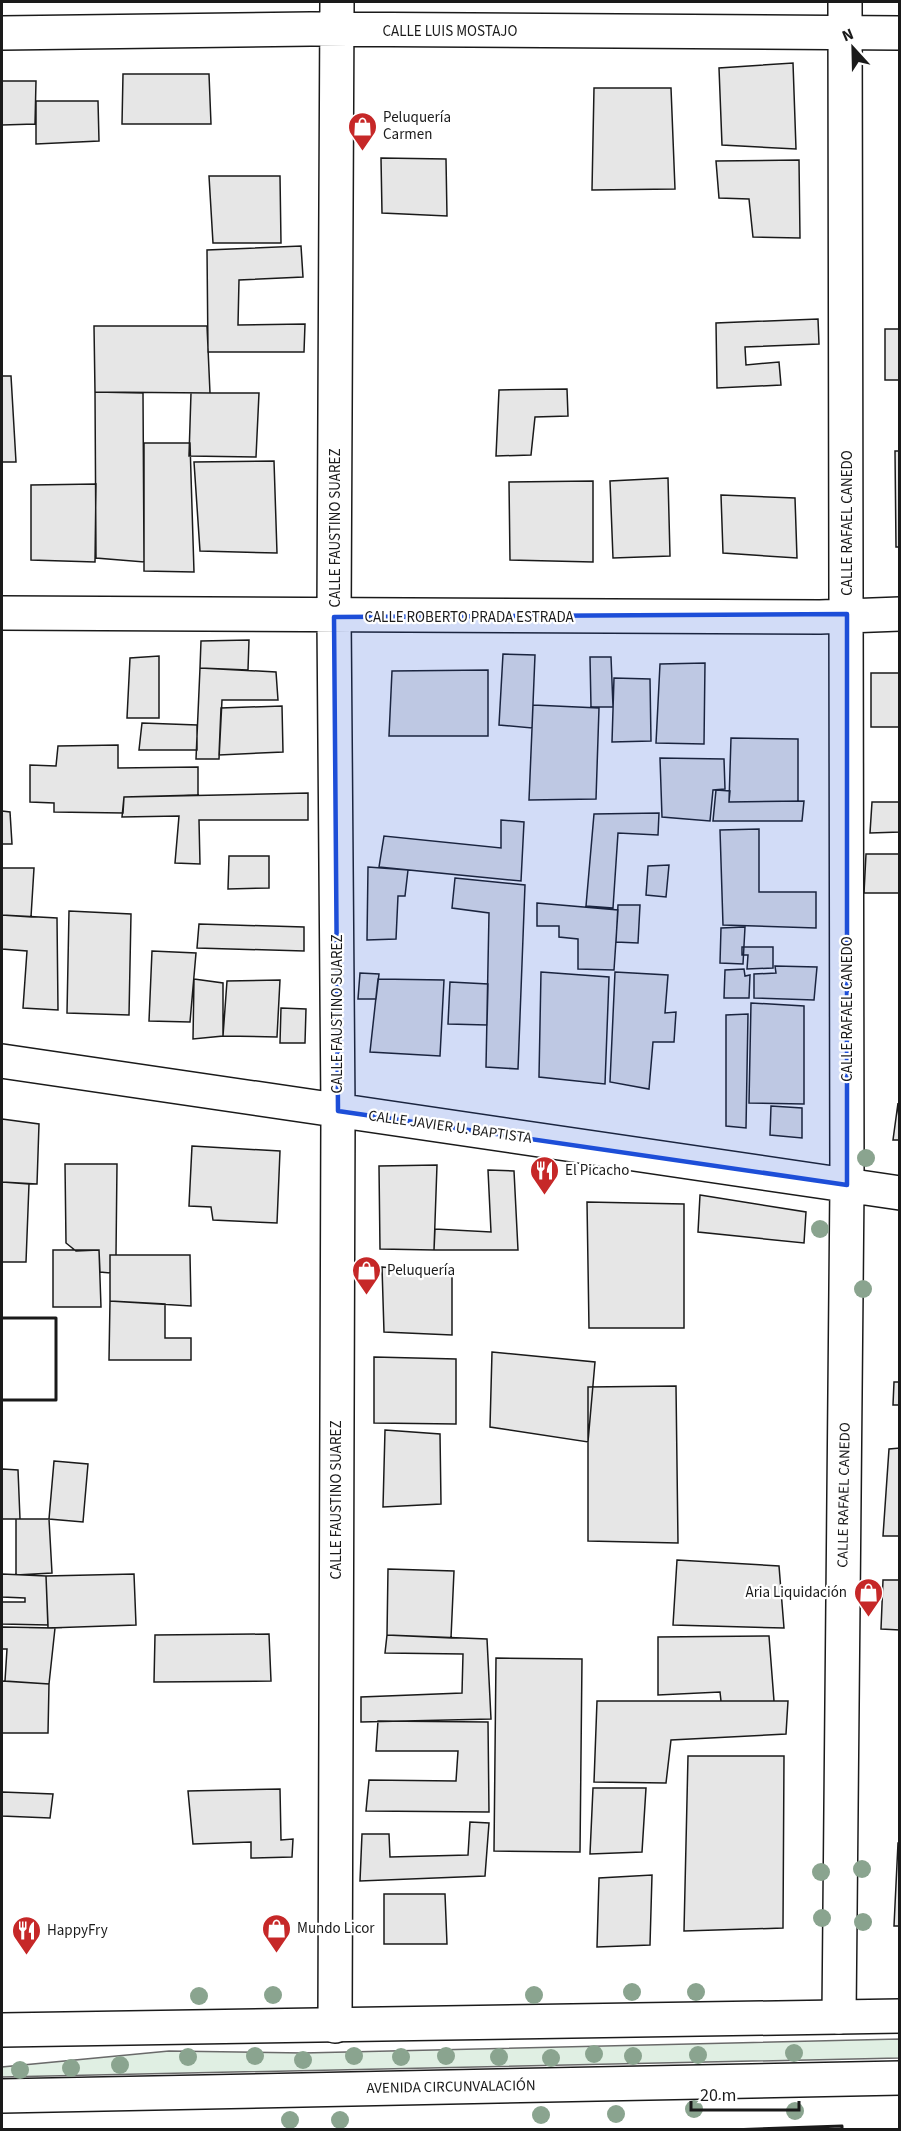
<svg xmlns="http://www.w3.org/2000/svg" width="901" height="2131" font-family="'Source Sans 3',sans-serif">
<style>
.green{fill:#e0efe3;stroke:#6a6a6a;stroke-width:1.5}
.building{fill:#e6e6e6;stroke:#1a1a1a;stroke-width:1.5}
.lines{fill:none;stroke-linecap:round;stroke-linejoin:round}
.street-casing{stroke:#1a1a1a;stroke-width:36}
.highway-casing{stroke:#1a1a1a;stroke-width:36}
.street{stroke:#fff;stroke-width:33}
.highway{stroke:#fff;stroke-width:33}
.wall{stroke:#1a1a1a;stroke-width:3}
.tree{fill:#8aa48f}
.marked{fill:#1d4ed8;fill-opacity:0.2;stroke:#1d4ed8;stroke-width:4.5;stroke-linejoin:round}
.labels{text-anchor:middle;dominant-baseline:central;stroke-width:4.5;stroke-linejoin:round;paint-order:stroke}
.street-label{font-size:15px;fill:#1a1a1a;stroke:#fff}
.poi-label{font-size:15px;fill:#1a1a1a;stroke:#fff;text-anchor:start}
</style>
<rect width="100%" height="100%" fill="#fff"/>
<path class="green" d="M899 2039V2058L2 2077V2067L169 2051 303 2053Z"/>
<path class="building" d="M793 63 796 149 722 145 719 68Z
M123 74H209L211 124H122Z
M2 81H36L35 124 2 125Z
M594 88H671L675 189 592 190Z
M36 101H98L99 141 36 144Z
M381 158 446 159 447 216 382 213Z
M799 160 800 238 753 237 749 199 719 198 716 161Z
M209 176H280L281 243H213Z
M301 246 303 277 239 280 238 325 305 324 304 352H208L207 250Z
M818 319 819 344 745 347 746 365 779 362 781 385 717 388 716 323Z
M94 326H207L210 393 95 392Z
M885 329H900V380H885Z
M2 376H11L16 462H2Z
M567 389 568 416 535 417 531 455 496 456 499 390Z
M95 392 143 393 144 562 96 558Z
M191 393H259L256 457 189 456Z
M144 443H190L194 572 144 571Z
M895 451H900V547H896Z
M274 461 277 553 200 551 194 462Z
M668 478 670 556 613 558 610 481Z
M593 481V562L510 560 509 482Z
M96 484 95 562 31 560V485Z
M721 495 795 498 797 558 723 553Z
M249 640 248 670 200 668 201 641Z
M503 654 535 655 532 728 499 725Z
M159 656V718H127L130 658Z
M590 657H611L613 707H591Z
M705 663 704 744 656 743 660 664Z
M200 668 276 672 278 700H222L219 759H196Z
M488 670V736H389L392 671Z
M871 673H900V727H871Z
M614 678 650 679 651 741 612 742Z
M533 705 599 708 596 799 529 800Z
M282 706 283 752 219 755 221 708Z
M142 723 197 725V750H139Z
M731 738 798 739V801L729 802Z
M118 745V768L198 767V795L124 797 123 813 54 812V803L30 802V765L56 766 58 746Z
M660 758 724 759 725 789 713 790 710 821 662 817Z
M716 790 730 791 729 802 804 801 802 821H713Z
M308 793V820H199L200 864 175 863 179 816 122 817 124 797Z
M872 802H900V832L870 833Z
M2 811 10 812 12 844H2Z
M659 813 658 835 618 833 613 908 586 906 594 814Z
M501 820 524 822 521 881 379 867 384 836 501 848Z
M759 829V892H816V928L723 925 720 830Z
M866 854H900V893H864Z
M229 856H269V888L228 889Z
M669 865 666 897 646 895 648 866Z
M368 867 408 870 405 896H398L396 939 367 940Z
M2 868H34L31 917 2 915Z
M455 878 525 885 518 1069 486 1067 489 913 452 908Z
M537 903 618 910 614 970 578 969V939L559 937V926H537Z
M618 905H640L638 943 616 942Z
M69 911 131 914 129 1015 67 1013Z
M2 915 57 918 58 1010 23 1008 27 951 2 949Z
M199 924 304 927V951L197 948Z
M745 927 743 964 720 963 721 928Z
M742 947H773V968L747 969 748 955H742Z
M152 951 196 953 190 1022 149 1021Z
M775 966 817 967 814 1000 754 998V974L776 973Z
M744 969 745 976 750 975 749 998H724L725 970Z
M541 972 609 977 605 1084 539 1077Z
M615 972 668 975 665 1013 676 1012 674 1042H653L649 1089 610 1082Z
M360 973 379 974 376 999H358Z
M194 979 223 983V1036L193 1039Z
M378 979 444 980 440 1056 370 1052Z
M280 980 277 1037 223 1036 227 981Z
M450 982 488 984 487 1025 448 1024Z
M751 1003 804 1006V1104L749 1103Z
M281 1008 306 1009 305 1043H280Z
M748 1014 746 1128 726 1126V1015Z
M898 1103 900 1140H893Z
M771 1106 802 1108V1138L770 1135Z
M2 1119 39 1124 37 1184 2 1182Z
M192 1146 280 1151 277 1223 213 1220 211 1207 189 1206Z
M65 1164H117L116 1255H110V1273L100 1272 99 1250 76 1251 66 1243Z
M437 1165 434 1250 380 1249 379 1166Z
M488 1170 514 1171 518 1250H434L435 1229 491 1232Z
M2 1182 29 1184 26 1262H2Z
M700 1195 806 1212 804 1243 698 1232Z
M587 1202 684 1204V1328H589Z
M53 1250H99L101 1307H53Z
M110 1255H190L191 1306 110 1301Z
M382 1267 452 1274V1335L384 1332Z
M110 1301 165 1304V1338H191V1360H109Z
M492 1352 595 1362 588 1442 490 1427Z
M374 1357 456 1359V1424L374 1423Z
M894 1382H900V1405H893Z
M676 1386 678 1543 588 1541V1387Z
M385 1430 440 1434 441 1504 383 1507Z
M900 1448V1536H883L889 1449Z
M54 1461 88 1464 83 1522 49 1519Z
M2 1469 18 1470 20 1519H2Z
M16 1519H49L52 1573 16 1575Z
M677 1560 779 1566 784 1628 673 1625Z
M388 1569 454 1571 451 1638 387 1635Z
M2 1574 46 1576 48 1625 2 1624V1602H25V1598L2 1597Z
M134 1574 136 1625 48 1628 46 1576Z
M883 1580H900V1630L881 1629Z
M2 1627 55 1628 49 1684 5 1681 7 1649H2Z
M269 1634 271 1681 154 1682 155 1635Z
M387 1635 487 1639 491 1719 361 1722V1697L462 1693 463 1654 385 1653Z
M769 1636 774 1701H721L720 1692 658 1695V1637Z
M496 1658 582 1659 580 1852 494 1851Z
M2 1681 49 1684 48 1733H2Z
M597 1701H788L786 1734 671 1740 666 1783 594 1782Z
M378 1721 488 1722 489 1812 366 1811 369 1780 456 1781 458 1751H376Z
M688 1756H784L783 1928 684 1931Z
M593 1788H646L642 1852 590 1854Z
M280 1789 281 1840 293 1839 292 1857 251 1858V1842L193 1844 188 1791Z
M2 1792 53 1794 50 1818 2 1816Z
M470 1822 489 1823 485 1876 360 1881 362 1834H389L390 1857 468 1855Z
M898 1843H900V1926H894Z
M652 1875 650 1945 597 1947 599 1878Z
M384 1894H445L447 1944H384Z"/>
<g class="lines">
<defs>
<path id="street" d="M2 33 311 29 900 33
M2 613 820 617 900 614
M2 1061 900 1193
M839 2017 847 1185 845 2
M335 2026 338 1111 334 617 337 2"/>
<path id="highway" d="M2 2030 900 2016
M2 2096 900 2078"/>
</defs>
<use href="#street" class="street-casing"/>
<use href="#highway" class="highway-casing"/>
<use href="#street" class="street"/>
<use href="#highway" class="highway"/>
<path class="wall" d="M2 1318H56V1400H2
M730 2130 842 2126V2130"/>
</g>
<g class="tree">
<circle cx="866" cy="1158" r="9"/>
<circle cx="820" cy="1229" r="9"/>
<circle cx="863" cy="1289" r="9"/>
<circle cx="862" cy="1869" r="9"/>
<circle cx="821" cy="1872" r="9"/>
<circle cx="822" cy="1918" r="9"/>
<circle cx="863" cy="1922" r="9"/>
<circle cx="632" cy="1992" r="9"/>
<circle cx="696" cy="1992" r="9"/>
<circle cx="273" cy="1995" r="9"/>
<circle cx="534" cy="1995" r="9"/>
<circle cx="199" cy="1996" r="9"/>
<circle cx="794" cy="2053" r="9"/>
<circle cx="594" cy="2054" r="9"/>
<circle cx="698" cy="2055" r="9"/>
<circle cx="255" cy="2056" r="9"/>
<circle cx="354" cy="2056" r="9"/>
<circle cx="446" cy="2056" r="9"/>
<circle cx="633" cy="2056" r="9"/>
<circle cx="188" cy="2057" r="9"/>
<circle cx="401" cy="2057" r="9"/>
<circle cx="499" cy="2057" r="9"/>
<circle cx="551" cy="2058" r="9"/>
<circle cx="303" cy="2060" r="9"/>
<circle cx="120" cy="2065" r="9"/>
<circle cx="71" cy="2068" r="9"/>
<circle cx="20" cy="2070" r="9"/>
<circle cx="694" cy="2109" r="9"/>
<circle cx="795" cy="2111" r="9"/>
<circle cx="616" cy="2114" r="9"/>
<circle cx="541" cy="2115" r="9"/>
<circle cx="290" cy="2120" r="9"/>
<circle cx="340" cy="2120" r="9"/>
</g>
<path class="marked" d="M847 614V1185L338 1111 334 617Z"/>
<defs>
<symbol id="shop-pin" viewBox="-11 -11 22 30"><path d="M0 17L-7.5 6A9.5 9.5 0 1 1 7.5 6Z" fill="#c62828" stroke="#fff"/><path d="M-5-2.5h2.3a2.7 3.5 0 0 1 5.4 0H5L5.5 6h-11ZM-1.5-2.5h3a1.5 2.3 0 0 0-3 0Z" fill="#fff"/></symbol>
<symbol id="restaurant-pin" viewBox="-11 -11 22 30"><path d="M0 17L-7.5 6A9.5 9.5 0 1 1 7.5 6Z" fill="#c62828" stroke="#fff"/><path d="M-5-6h1v4h1v-4h1v4h1v-4h1v5L-1.5 .5V6h-2V.5L-5-1ZM5-6V6H3V1.5H1.5Q1.5-4 5-6Z" fill="#fff"/></symbol>
</defs>
<g fill-rule="evenodd">
<use href="#shop-pin" x="346" y="110" width="33" height="45"/>
<use href="#restaurant-pin" x="528" y="1154" width="33" height="45"/>
<use href="#shop-pin" x="350" y="1254" width="33" height="45"/>
<use href="#shop-pin" x="852" y="1576" width="33" height="45"/>
<use href="#shop-pin" x="260" y="1912" width="33" height="45"/>
<use href="#restaurant-pin" x="10" y="1914" width="33" height="45"/>
</g>
<g class="labels">
<g class="street-label">
<text x="450" y="31">CALLE LUIS MOSTAJO</text>
<text transform="translate(847 523) rotate(-90)">CALLE RAFAEL CANEDO</text>
<text transform="translate(335 528) rotate(-90)">CALLE FAUSTINO SUAREZ</text>
<text x="469" y="617">CALLE ROBERTO PRADA ESTRADA</text>
<text transform="translate(847 1009) rotate(-90)">CALLE RAFAEL CANEDO</text>
<text transform="translate(337 1014) rotate(-90)">CALLE FAUSTINO SUAREZ</text>
<text transform="translate(450 1127) rotate(8)">CALLE JAVIER U. BAPTISTA</text>
<text transform="translate(844 1495) rotate(-89)">CALLE RAFAEL CANEDO</text>
<text transform="translate(336 1500) rotate(-90)">CALLE FAUSTINO SUAREZ</text>
<text transform="translate(451 2087) rotate(-1)">AVENIDA CIRCUNVALACIÓN</text>
</g>
<g class="poi-label">
<text x="383" y="117">Peluquería<tspan x="383" dy="17">Carmen</tspan></text>
<text x="565" y="1170">El Picacho</text>
<text x="387" y="1270">Peluquería</text>
<text x="847" y="1592" text-anchor="end">Aria Liquidación</text>
<text x="297" y="1928">Mundo Licor</text>
<text x="47" y="1930">HappyFry</text>
</g>
</g>
<rect width="901" height="2131" fill="none" stroke="#1a1a1a" stroke-width="6"/>
<g transform="translate(853 48) rotate(338)" stroke="#ffffff" stroke-width="4.5" paint-order="stroke">
<path d="M0-4.5L10 22L0 15L-10 22Z" fill="#1a1a1a"/>
<text y="-9" font-size="16" font-weight="bold" text-anchor="middle" fill="#1a1a1a">N</text>
</g>
<path d="M691 2101v9h108v-9" fill="none" stroke="#1a1a1a" stroke-width="3"/>
<text x="700" y="2101" font-size="18" fill="#1a1a1a" stroke="#ffffff" stroke-width="4.5" paint-order="stroke">20 m</text>
</svg>
